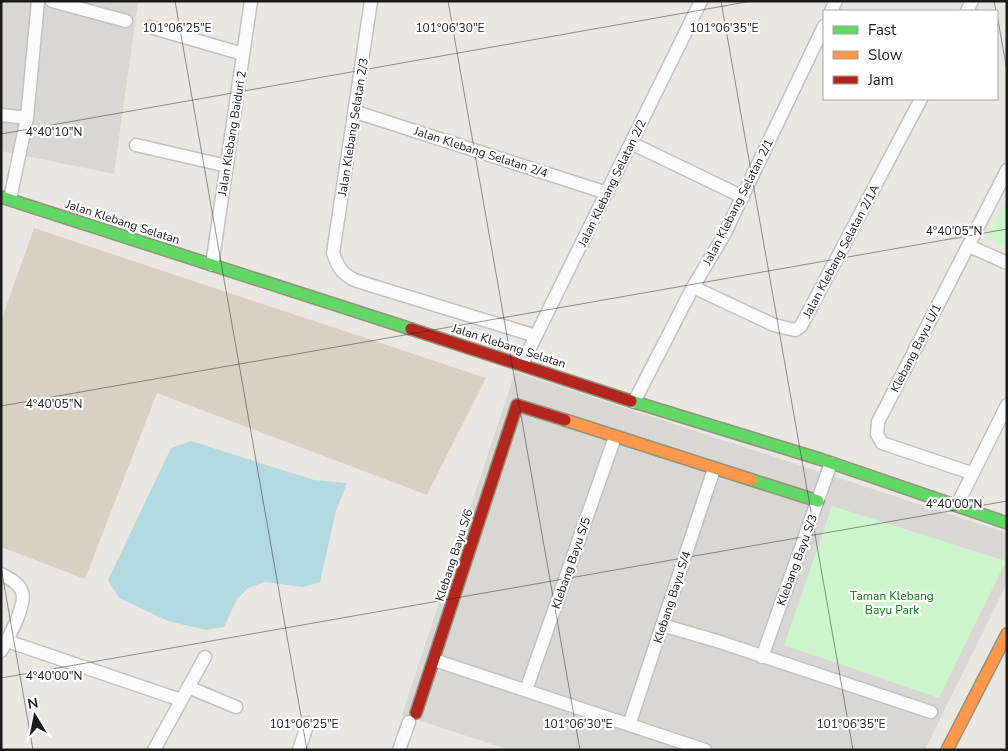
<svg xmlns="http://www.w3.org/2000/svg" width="1008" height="751" font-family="'Nunito Sans',sans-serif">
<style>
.residential{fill:#d9d7d4}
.construction{fill:#d5d2c3}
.park{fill:#cdf4ca}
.water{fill:#b3dae1}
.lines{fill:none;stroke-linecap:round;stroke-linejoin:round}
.street-casing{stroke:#c2c1bf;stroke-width:15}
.fast-casing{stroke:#93937b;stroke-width:14}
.slow-casing{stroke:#93937b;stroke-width:14}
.jam-casing{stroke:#93937b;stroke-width:14}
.street{stroke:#fcfbfb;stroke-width:12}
.fast{stroke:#63d668;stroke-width:11}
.slow{stroke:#ff974d;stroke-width:11}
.jam{stroke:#b3261e;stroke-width:11}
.ticks{fill:none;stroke:#1b1b1b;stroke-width:1;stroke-opacity:0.45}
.labels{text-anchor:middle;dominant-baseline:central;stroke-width:4.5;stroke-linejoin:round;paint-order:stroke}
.street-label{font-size:12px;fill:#1b1b1b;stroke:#fff}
.park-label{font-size:12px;fill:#027f05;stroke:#fff}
.ticks-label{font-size:12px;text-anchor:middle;fill:#1b1b1b;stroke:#fff;stroke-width:4.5;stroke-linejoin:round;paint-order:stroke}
</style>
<rect width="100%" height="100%" fill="#eae7e2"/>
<path class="residential" d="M1 1H138L114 174 1 151Z
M515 372 1007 533V583L925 750H510L402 715Z"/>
<path class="construction" d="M34 228 486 378 427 495 157 393 85 579 1 547V321Z"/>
<path class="park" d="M1007 198V248L986 238Z
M832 506 1006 561 939 698 784 645Z"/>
<path class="water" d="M191 441 314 480 347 483 336 511 320 582 303 587 264 582 248 588 237 599 224 627 206 630 168 621 119 598 108 580 171 448Z"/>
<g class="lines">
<defs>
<path id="street" d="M52 1 126 21
M371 1 333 253C338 268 343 275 357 281L536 336
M831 11 836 1
M967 11 972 1
M150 27 243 54
M356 112 607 193
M1 115 27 118
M631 143 743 197
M136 145 227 166
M10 199 27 118 38 1
M969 246 1007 263
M212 265 251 1
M693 287 774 325 795 330 801 326 921 99
M522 364 701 1
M634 402 693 287 723 237 824 26
M971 473 882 443 877 434 878 422 1007 170
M957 505 1007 405
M1 574C9 578 19 583 22 592 27 604 8 639 1 651
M662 625 717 641 931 712
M7 641 181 700
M762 657 831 463
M434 660 705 750
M188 687 236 707
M526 690 615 437
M629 725 714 469
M154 750 205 657
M299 750 308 723
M399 750 409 722"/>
<path id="fast" d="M1 197 411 329
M631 401 823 460 1007 523
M752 480 818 501"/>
<path id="slow" d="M565 420 752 480
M947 750 1007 634"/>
<path id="jam" d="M411 329 631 401
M416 713 517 405 565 420"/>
</defs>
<use href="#street" class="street-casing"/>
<use href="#fast" class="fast-casing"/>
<use href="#slow" class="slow-casing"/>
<use href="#jam" class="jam-casing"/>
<use href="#street" class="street"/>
<use href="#fast" class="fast"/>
<use href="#slow" class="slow"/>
<use href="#jam" class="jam"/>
</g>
<path class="ticks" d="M175 1 307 750M448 1 580 750M721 1 853 750M994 1 996 11M997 14 1007 71M1 134 752 1M1 406 1007 229M1 567 33 750M1 678 1007 501"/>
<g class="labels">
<g class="street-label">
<text transform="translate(353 127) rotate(-81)">Jalan Klebang Selatan 2/3</text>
<text transform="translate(232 133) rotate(-81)">Jalan Klebang Baiduri 2</text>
<text transform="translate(481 152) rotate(18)">Jalan Klebang Selatan 2/4</text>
<text transform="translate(612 183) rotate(-64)">Jalan Klebang Selatan 2/2</text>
<text transform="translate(738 202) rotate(-63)">Jalan Klebang Selatan 2/1</text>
<text transform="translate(123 222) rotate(18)">Jalan Klebang Selatan</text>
<text transform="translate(841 251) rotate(-62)">Jalan Klebang Selatan 2/1A</text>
<text transform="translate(509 346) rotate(18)">Jalan Klebang Selatan</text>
<text transform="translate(916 348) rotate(-63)">Klebang Bayu U/1</text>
<text transform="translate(454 555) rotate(-72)">Klebang Bayu S/6</text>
<text transform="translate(797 560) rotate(-70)">Klebang Bayu S/3</text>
<text transform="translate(571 563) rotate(-71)">Klebang Bayu S/5</text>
<text transform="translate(672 597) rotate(-72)">Klebang Bayu S/4</text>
</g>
<g class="park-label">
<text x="892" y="596">Taman Klebang<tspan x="892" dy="14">Bayu Park</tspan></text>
</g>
</g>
<g class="ticks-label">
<text x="177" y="32">101°06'25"E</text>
<text x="450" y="32">101°06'30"E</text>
<text x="724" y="32">101°06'35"E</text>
<text x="54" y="136">4°40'10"N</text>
<text x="954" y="235">4°40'05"N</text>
<text x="54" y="408">4°40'05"N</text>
<text x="954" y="508">4°40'00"N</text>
<text x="54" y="680">4°40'00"N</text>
<text x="304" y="728">101°06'25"E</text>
<text x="578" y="728">101°06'30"E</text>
<text x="851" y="728">101°06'35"E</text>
</g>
<rect width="1008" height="751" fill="none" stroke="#1b1b1b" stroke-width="5"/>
<rect x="823" y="10" width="175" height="90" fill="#ffffff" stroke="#a4a4a4"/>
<rect x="833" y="26" width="25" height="8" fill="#63d668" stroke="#a4a4a4"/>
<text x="868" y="35" font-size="15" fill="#1b1b1b">Fast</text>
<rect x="833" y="51" width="25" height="8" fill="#ff974d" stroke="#a4a4a4"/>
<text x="868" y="60" font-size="15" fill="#1b1b1b">Slow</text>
<rect x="833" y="76" width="25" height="8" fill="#b3261e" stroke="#a4a4a4"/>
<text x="868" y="85" font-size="15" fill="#1b1b1b">Jam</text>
<g transform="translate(35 716) rotate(350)" stroke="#ffffff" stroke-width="4" paint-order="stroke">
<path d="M0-4L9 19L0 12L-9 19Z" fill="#1b1b1b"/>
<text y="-8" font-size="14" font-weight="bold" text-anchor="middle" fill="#1b1b1b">N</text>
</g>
</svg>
